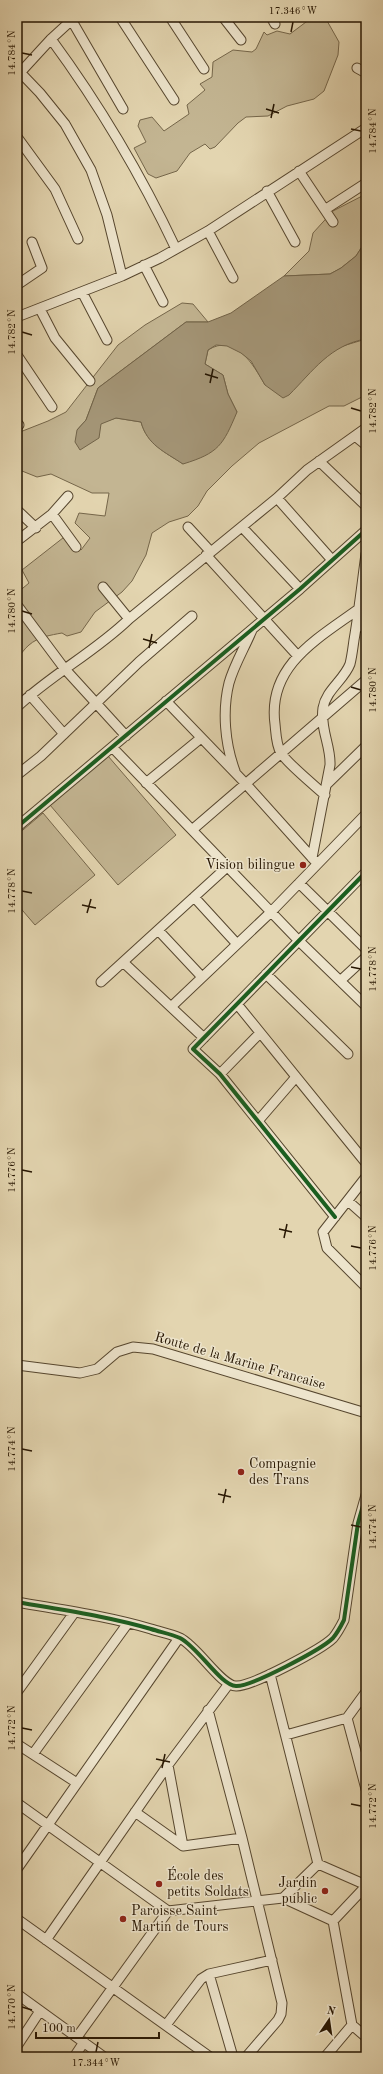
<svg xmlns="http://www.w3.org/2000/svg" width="383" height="2074" font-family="'Old Standard TT',serif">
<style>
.green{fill:#c3b592;stroke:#75664a}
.water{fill:#a39475;stroke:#716247}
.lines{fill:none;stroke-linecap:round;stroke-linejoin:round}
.street-casing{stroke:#56462e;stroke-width:11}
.street{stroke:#ede4cc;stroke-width:9}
.cycleway-casing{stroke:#ede4cc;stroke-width:6}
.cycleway{stroke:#1b5e20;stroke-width:4}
.ticks{fill:none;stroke:#271602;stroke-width:1.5}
.poi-dot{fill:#8f2418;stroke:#ede4cc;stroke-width:1.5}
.labels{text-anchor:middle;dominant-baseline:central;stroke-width:3;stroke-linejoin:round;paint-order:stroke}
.poi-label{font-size:14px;fill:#271602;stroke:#ede4cc;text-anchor:start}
.street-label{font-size:14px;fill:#271602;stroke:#ede4cc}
.neatline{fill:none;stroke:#271602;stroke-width:1.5}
.ticks-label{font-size:10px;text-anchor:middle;fill:#271602}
</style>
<rect width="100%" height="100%" fill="#e3d5b0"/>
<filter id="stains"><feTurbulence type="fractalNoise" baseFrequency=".005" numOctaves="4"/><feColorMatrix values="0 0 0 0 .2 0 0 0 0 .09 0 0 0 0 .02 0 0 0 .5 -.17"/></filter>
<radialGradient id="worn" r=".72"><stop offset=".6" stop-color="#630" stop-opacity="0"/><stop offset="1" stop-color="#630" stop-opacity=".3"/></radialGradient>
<path class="green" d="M310 19H315L319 21 326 19 339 42 338 55 324 91 314 99 287 106 268 116 246 117 238 123 215 147 210 149 205 144 190 153 177 171 156 178 148 174 134 148 146 142 138 126 140 120 152 117 164 131 189 114 187 105 205 90 200 84 212 77 213 62 233 50 252 52 256 49 264 32 267 35 277 31 290 34Z
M366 194 365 242 356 256 341 268 330 274 284 276 309 251 313 233 333 211Z
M182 303 193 304 208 322H186L98 388 86 420 77 430 116 418 141 422C147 444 165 452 183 464L237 412 228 394 223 375 205 364 208 350C235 333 253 364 265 385L327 355 336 348 366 339V395L344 406H329L259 443 232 466 207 491 198 506 188 516 169 522 152 533 146 555 132 581 122 592 95 612 81 632 67 636 62 633C51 635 38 637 29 645 24 649 22 654 17 657V593L29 583 22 570 68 534 81 550 90 538 75 523 79 513 105 516 109 493H92L51 474 37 477 17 469V435L20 432 48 421 66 412 118 345 145 325Z
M108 756 176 835 118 885 50 805Z
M43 813 95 875 35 925 17 904V835Z"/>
<path class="water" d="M366 232V339C330 345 313 371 289 395L283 398 265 385 251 361 241 353 227 346 216 345 208 350 205 364 223 375 228 394 237 412C223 445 219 453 183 464 165 452 147 445 141 422L116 418 101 424 99 438 80 450 75 442 77 430 86 420 98 388 186 322H208L231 313 284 276 330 274 341 268 356 256 365 242Z"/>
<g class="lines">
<defs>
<path id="street" d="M120 17 174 100
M170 17 204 69
M223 17 241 40
M271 17 275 24
M72 21 123 109
M51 39C98 103 142 177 176 249
M357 68 366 73
M17 69 40 93 65 124 91 170 107 215 122 276
M17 76 51 39 75 17
M17 137 55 189 78 239
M299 171 333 222
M267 191 295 242
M326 209 366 183
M208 231 233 278
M144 265 163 302
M17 285 42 268 32 242
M82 292 107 340
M40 309 55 338 90 381
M17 317 122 276 160 258 208 231 366 128
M17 355 52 407
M17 423 19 425
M355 436 366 445
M319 461 366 506
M277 498 332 560
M17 510 36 528
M52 514 76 547
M188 527 211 552
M242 527 300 589
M17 541 52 514 68 496
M206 555 297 655
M103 587 129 619
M17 605 64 668 126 736
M357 621 366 630
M30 695 64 734
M166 701 246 784 315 861
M17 707C52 674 95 652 129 619L277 498 307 470 366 428
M112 747 299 941 366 1006
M235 771C225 744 222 711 229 683 234 665 245 647 252 630
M17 775 41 756 139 662 192 616
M146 783 201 738
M327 784 366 746
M325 795C315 786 287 763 281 753 276 745 276 733 275 724 267 665 319 638 360 608
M17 827 300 589 366 530
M192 830 366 680
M312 858 330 765C331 746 320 729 323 708 326 690 344 680 350 664 352 656 353 647 354 640 359 611 362 583 366 554
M299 883 366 949
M194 897 237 944
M158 930 202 977
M123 962 204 1038
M266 974 348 1054
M340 981 366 957
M101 982 227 867
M237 1004 366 1163
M171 1007 271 912 366 814
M220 1074 260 1033
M258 1121 296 1077
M366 1177 323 1232 327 1248 366 1287
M348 1201 366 1217
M335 1217 220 1074 193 1049 366 872
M17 1365 80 1373 97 1369 117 1352 133 1347 153 1349 366 1413
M17 1602C62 1610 107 1616 151 1629 160 1632 171 1634 180 1638 198 1647 221 1686 236 1686 251 1687 322 1649 333 1638 338 1632 341 1626 344 1620L358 1523 366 1495
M270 1674 318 1864
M17 1692 74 1613
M208 1710 242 1838 282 2003 281 2014 278 2020 246 2057
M347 1718 366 1789
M286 1735 347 1718 366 1692
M17 1744 77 1783
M33 1754 128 1623
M168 1765 183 1846
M17 1803 168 1911 283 1898
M135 1812 183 1846 242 1838
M17 1869 179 1638
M17 1919 210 2057
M333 1921 283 1898 318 1864 366 1885
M333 1921 366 1886
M46 1940 168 1765 228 1685
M209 1974 233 2057
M17 1994 104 2057
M166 2025 201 1979 209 1974 272 1960
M352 2025 366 2037
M77 2037 168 1911
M17 2046 40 2011
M74 2057 84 2042
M325 2057 352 2025 333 1921"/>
</defs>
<use href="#street" class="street-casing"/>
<use href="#street" class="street"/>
<defs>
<path id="cycleway" d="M17 827 300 589 366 530
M335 1217 220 1074 193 1049 366 872
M17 1602C62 1610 107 1616 151 1629 160 1632 171 1634 180 1638 198 1647 221 1686 236 1686 251 1687 322 1649 333 1638 338 1632 341 1626 344 1620L358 1523 366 1495"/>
</defs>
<use href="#cycleway" class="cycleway-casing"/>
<use href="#cycleway" class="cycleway"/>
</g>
<path class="ticks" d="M291 32 293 22M22 53 32 55M266 109 279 113M271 118 274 104M351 129 361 131M22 332 32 335M205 374 218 378M210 383 213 369M351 408 361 411M22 611 32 614M143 639 157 643M149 648 152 634M351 687 361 690M22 891 32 893M82 905 96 908M87 913 91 899M351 967 361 969M22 1170 32 1172M279 1229 292 1232M284 1238 287 1224M351 1246 361 1248M22 1449 32 1451M218 1494 231 1497M223 1503 226 1489M351 1525 361 1527M22 1728 32 1730M156 1759 170 1762M162 1768 165 1754M351 1804 361 1806M22 2007 32 2010M96 2052 98 2042"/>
<g class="poi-dot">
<circle cx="303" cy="865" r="4"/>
<circle cx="241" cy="1472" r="4"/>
<circle cx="159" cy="1884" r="4"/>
<circle cx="325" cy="1891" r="4"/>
<circle cx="123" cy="1919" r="4"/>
</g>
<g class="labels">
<g class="poi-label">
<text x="295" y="865" text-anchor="end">Vision bilingue</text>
<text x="249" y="1464">Compagnie<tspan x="249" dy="16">des Trans</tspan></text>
<text x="167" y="1876">École des<tspan x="167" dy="16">petits Soldats</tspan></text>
<text x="317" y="1883" text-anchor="end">Jardin<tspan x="317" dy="16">public</tspan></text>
<text x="131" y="1911">Paroisse Saint<tspan x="131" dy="16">Martin de Tours</tspan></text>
</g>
<g class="street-label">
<text transform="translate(240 1361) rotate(16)">Route de la Marine Francaise</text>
</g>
</g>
<rect width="383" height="2074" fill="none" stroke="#e3d5b0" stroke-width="44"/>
<g transform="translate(329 2020) rotate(13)" stroke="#ede4cc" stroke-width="3" paint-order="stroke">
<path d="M0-3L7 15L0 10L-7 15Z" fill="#271602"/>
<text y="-6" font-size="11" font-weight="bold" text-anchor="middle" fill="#271602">N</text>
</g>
<path d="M36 2032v6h123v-6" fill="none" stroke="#271602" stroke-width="2"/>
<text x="42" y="2032" font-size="12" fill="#271602" stroke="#ede4cc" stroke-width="3" paint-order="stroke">100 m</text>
<rect x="22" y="22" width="339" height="2030" class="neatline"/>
<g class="ticks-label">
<text x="293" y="14">17.346°W</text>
<text transform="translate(11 53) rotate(-90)" y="4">14.784°N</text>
<text transform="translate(372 131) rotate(-90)" y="4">14.784°N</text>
<text transform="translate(11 332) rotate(-90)" y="4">14.782°N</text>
<text transform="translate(372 411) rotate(-90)" y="4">14.782°N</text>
<text transform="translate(11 611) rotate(-90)" y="4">14.780°N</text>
<text transform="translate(372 690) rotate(-90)" y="4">14.780°N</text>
<text transform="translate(11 891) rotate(-90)" y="4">14.778°N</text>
<text transform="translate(372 969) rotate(-90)" y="4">14.778°N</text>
<text transform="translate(11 1170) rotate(-90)" y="4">14.776°N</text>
<text transform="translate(372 1248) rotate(-90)" y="4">14.776°N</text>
<text transform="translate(11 1449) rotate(-90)" y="4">14.774°N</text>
<text transform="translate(372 1527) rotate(-90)" y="4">14.774°N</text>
<text transform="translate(11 1728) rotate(-90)" y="4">14.772°N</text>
<text transform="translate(372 1806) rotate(-90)" y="4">14.772°N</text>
<text transform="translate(11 2007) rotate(-90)" y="4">14.770°N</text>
<text x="96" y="2066">17.344°W</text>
</g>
<rect width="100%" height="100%" filter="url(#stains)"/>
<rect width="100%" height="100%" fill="url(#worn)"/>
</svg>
